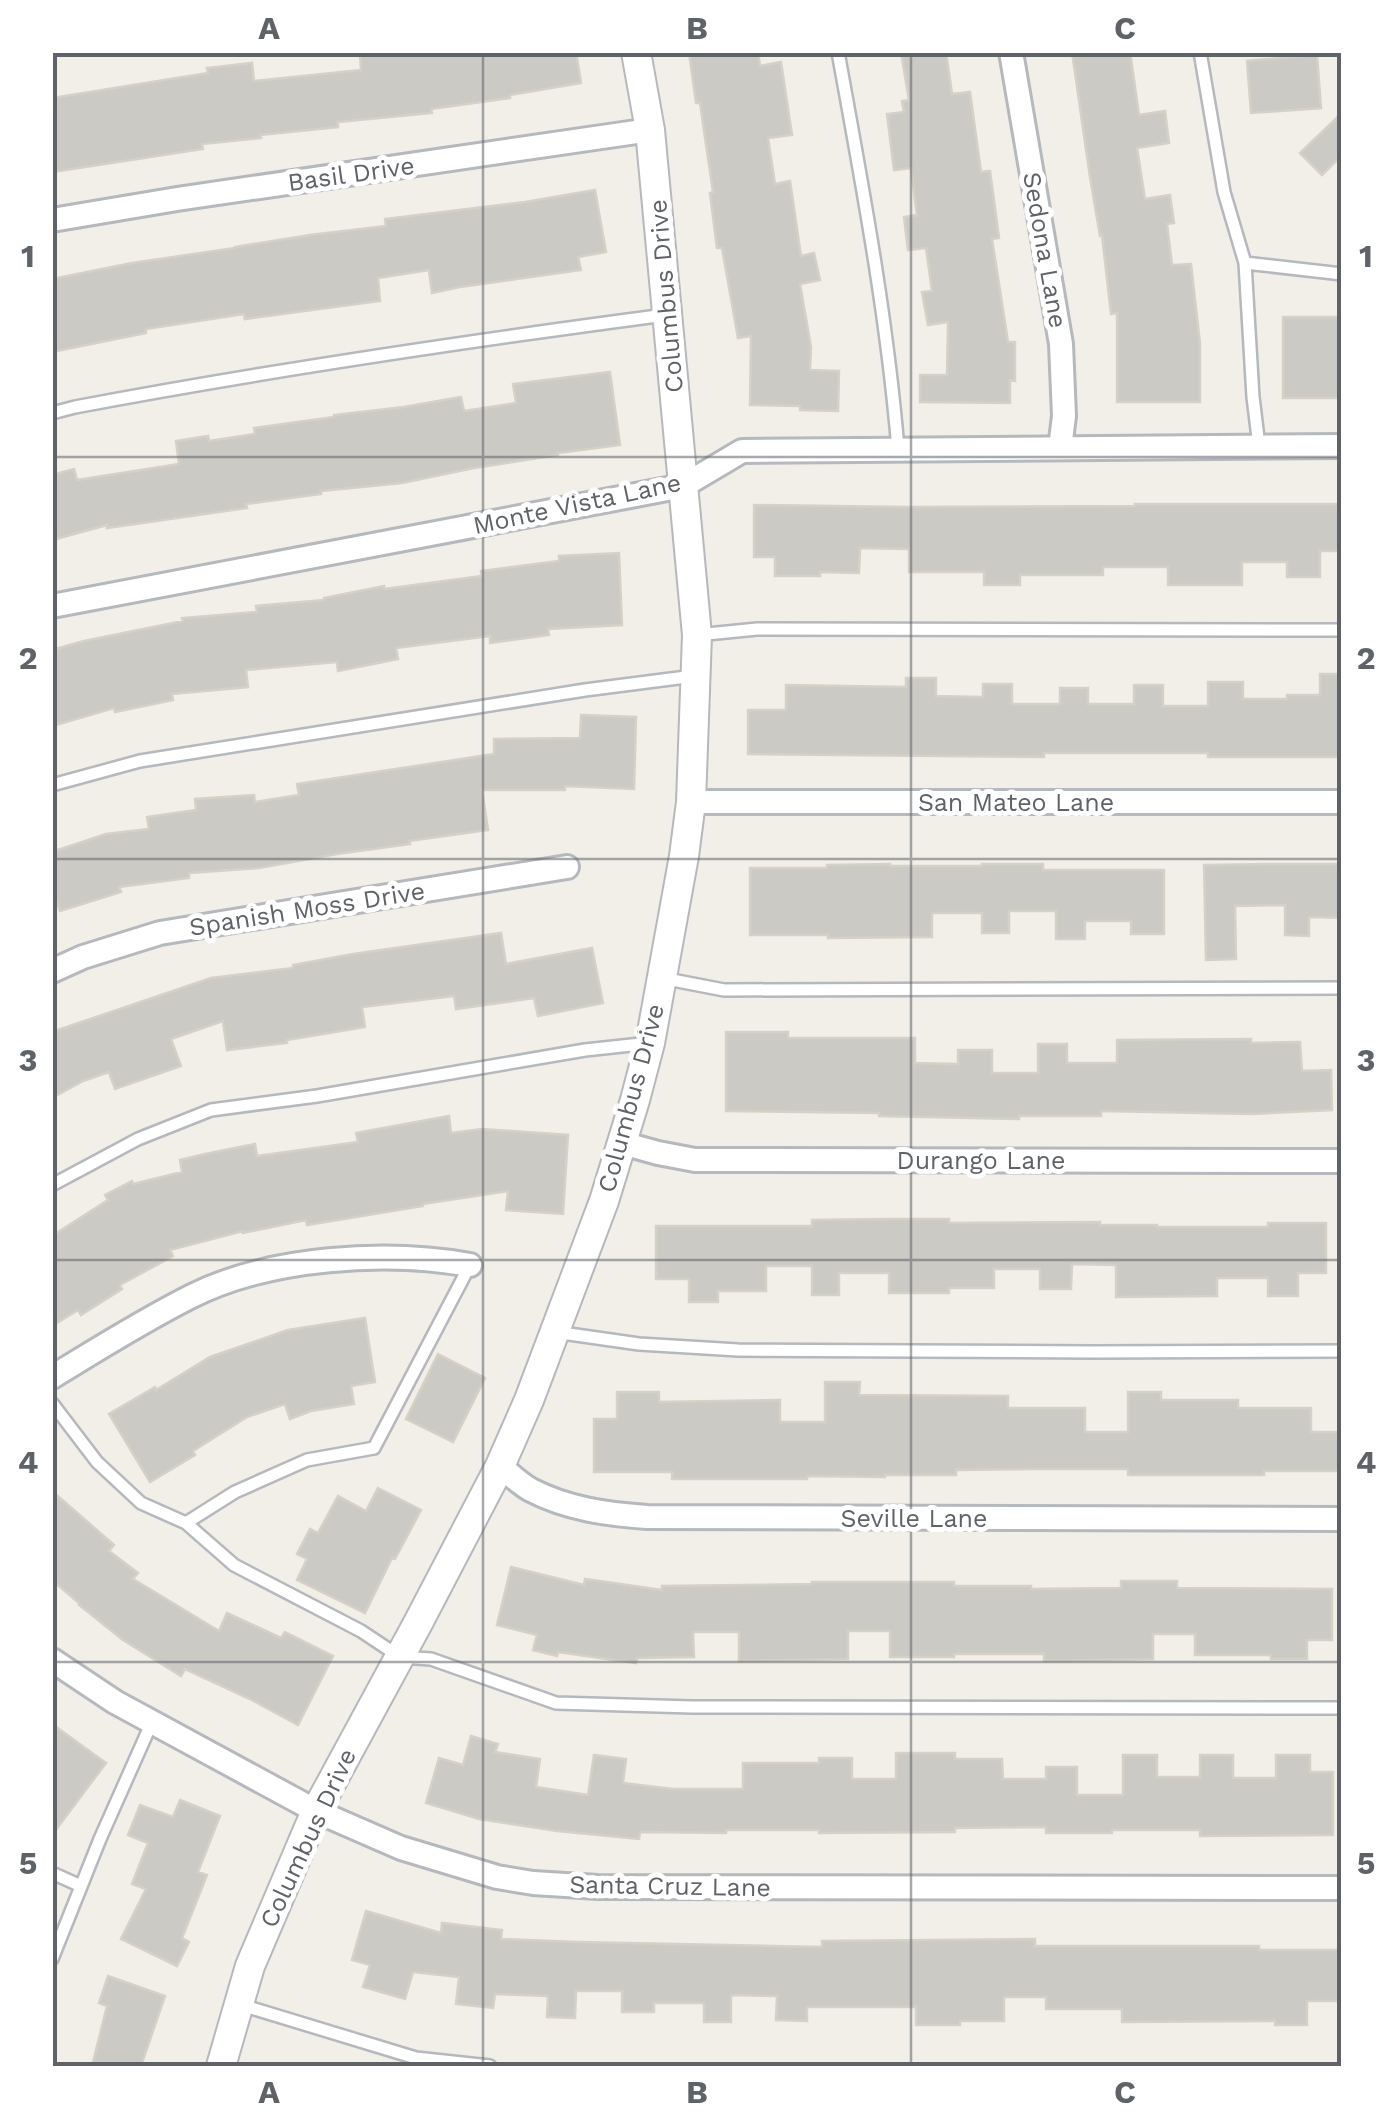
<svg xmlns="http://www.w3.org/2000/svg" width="1394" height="2119" font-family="'Work Sans',sans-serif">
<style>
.building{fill:#cccac5;stroke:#d6d1c6;stroke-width:2.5}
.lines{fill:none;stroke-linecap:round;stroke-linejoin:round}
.service-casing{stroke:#b5b8bc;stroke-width:16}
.minor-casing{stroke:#b5b8bc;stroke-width:28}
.tertiary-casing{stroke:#b5b8bc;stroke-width:32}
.service{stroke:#fff;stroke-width:11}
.minor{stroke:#fff;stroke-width:22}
.tertiary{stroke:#fff;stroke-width:28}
.grid{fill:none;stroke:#5f6368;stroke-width:2.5;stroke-opacity:0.55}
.labels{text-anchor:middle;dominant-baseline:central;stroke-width:10;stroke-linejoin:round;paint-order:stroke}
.street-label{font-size:25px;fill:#5f6368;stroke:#fff}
.neatline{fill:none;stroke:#5f6368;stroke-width:4}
.grid-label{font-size:32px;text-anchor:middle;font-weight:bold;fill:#5f6368}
</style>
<rect width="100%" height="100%" fill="#f1efe8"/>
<path class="building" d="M360 52H576L581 83 510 95V98L431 109 432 113 338 122V127L260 135 261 138 202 144 203 149 52 172V98L208 73 207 68 252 63 254 81 361 70Z
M689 52H758L760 66 781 62 792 135 768 138 775 184 790 181 801 256 814 253 820 280 800 284 811 347 810 370 839 371 838 411 800 410V406L750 405 751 336 738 338 722 248H717L710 193 713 192 700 103H696Z
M901 52H946L952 94 970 92 981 172 990 171 999 238 992 239 1008 342H1015V381L1010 380V403L920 402V375H947L948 322 928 325 922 292 932 291 926 248 908 250 904 217 917 215 911 168 894 170 887 114 904 112 902 101 909 100Z
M1072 52H1130L1139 115 1165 111 1169 143 1137 148 1145 199 1170 195 1174 223 1167 224 1172 265 1191 264 1200 344V402H1117V313L1111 314 1102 235 1100 236 1090 177Z
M1317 55 1321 108 1251 113 1247 61Z
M1342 113V155L1322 175 1300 153Z
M595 190 606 252 578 257 581 270 460 287 432 293 429 270 378 278 380 301 245 319 244 314 146 329V333L52 352V279L132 263 235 248V247L310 235 386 226 385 219 525 202Z
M1283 317H1342V398H1283Z
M610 372 620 445 558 453V455L474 468 402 483 321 491V494L246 504 247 508 107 528V525L52 540V475L74 469 77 480 179 464 176 441 208 436 209 441 255 434 254 428 334 417V415L404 407 461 397 464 411 516 403 513 384Z
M1135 504H1342V551H1320V577H1287V562H1242V585H1168V567H1103V575H1020V585H984V572H909V549L860 548 859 573 820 572V576H775V557H754V505L909 507 1135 506Z
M619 553 622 625 548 629 549 635 490 643V636L396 648 398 659 338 671 337 662 246 670 248 687 172 694 173 700 115 712 114 708 52 726V650L84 641 183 621 182 618 257 612 256 606 324 600V598L384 586V589L482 576 481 571 559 561V556Z
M1320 674H1342V757H1208V753H1044V757L748 754V710H786V685L906 687V678H936V696L983 697V684H1012V704H1060V688H1088V704H1134V685H1163V706H1208V682H1243V699H1287V695H1320Z
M581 715 636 717 634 789 565 786V790H482L488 830 409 841 410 844 337 854 259 868 189 873V878L119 887 121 892 60 911 52 889V852L106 834 149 829 147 817 196 810 195 799 254 795 255 802 299 795 297 784 494 754V739L580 738Z
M890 864V866H982V864H1043V870H1164V934H1131V921H1085V939H1056V911H1009V933H982V913H932V937L828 938V935H750V868H827V865Z
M1271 864H1342V918L1309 917V936L1285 935V905L1235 906 1236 959 1206 960 1204 865Z
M501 933 506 964 592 948 603 1003 538 1016 534 998 456 1009 454 996 362 1007 365 1027 287 1040V1043L227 1050 223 1021 171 1039 181 1066 115 1089 109 1072 83 1081 52 1098V1032L211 978 293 968V965L353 954Z
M726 1032H788V1038H915V1063L958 1064V1050H992V1073H1038V1044H1067V1063H1117V1040L1251 1039V1043L1300 1042 1302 1071 1331 1070 1332 1110 1251 1114 1101 1111V1116H1019V1119L879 1116V1113L726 1111Z
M449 1116 451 1133 482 1129 568 1135 563 1214 506 1210 508 1191 423 1204V1206L307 1225 306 1220 243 1233V1231L170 1250 173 1256 120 1285 122 1289 81 1315 78 1310 52 1326V1236L108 1200 105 1195 132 1181 133 1184 182 1172 180 1160 205 1154 255 1144 257 1156 358 1142 356 1133Z
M889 1219H949V1223L1100 1222V1225H1157V1227H1268V1223H1326V1273H1298V1296H1268V1278H1217V1296L1116 1297V1265L1072 1264 1071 1289H1040V1269H994V1288H949V1293H889V1273H839V1295H812V1266H766V1291H718V1302H689V1279H656V1226H812V1220Z
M365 1318 375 1382 351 1386 354 1404 311 1411 290 1419 285 1404 247 1417 193 1451 195 1455 150 1482 109 1414 155 1387 156 1390 210 1357 288 1330Z
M438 1354 485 1378 453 1442 406 1419Z
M825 1382H860L859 1395 1008 1396V1408H1085V1432H1128V1392H1161V1400H1238V1408H1311V1432H1339V1471H1264V1475H1128V1469H1033L956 1470V1475H885V1477L807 1476V1479H672V1472H594V1419H617V1392H659V1402L780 1400V1422H825Z
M378 1488 421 1510 395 1559 392 1558 365 1613 297 1580 307 1559 297 1554 310 1529 318 1533 338 1496 366 1511Z
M52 1491 114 1545 109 1551 138 1573 133 1579 219 1631 227 1613 281 1638 285 1632 333 1656 298 1725 250 1699 185 1669 181 1676 123 1640 79 1605 80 1604 52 1580Z
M511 1567 584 1585 585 1579 662 1590V1586L812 1584V1582H954V1586H1031V1589L1121 1588V1581H1177V1588L1332 1589V1640H1307V1659H1271V1655H1195V1634H1153V1659L1044 1661V1654H954V1657H890V1631H848V1659L739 1661V1632H693L694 1657 637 1658 636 1663 558 1652 557 1656 533 1650 537 1635 497 1625Z
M52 1724 106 1763 52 1835Z
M471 1736 498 1744 495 1752 540 1759 536 1787 588 1795 594 1755 626 1759 623 1783 673 1789H743V1763H819V1758H852V1779H896V1753H955V1759H1002L1003 1779H1046V1767H1077V1795H1123V1755H1157V1777H1200V1755H1233V1778H1276V1755H1310V1772H1333V1835L1200 1836V1830H1112V1833H1046V1827L955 1828V1832L819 1833V1830H726V1833L640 1832 639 1839 557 1831 479 1819 426 1803 439 1758 463 1765Z
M180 1800 220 1816 198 1872 207 1875 182 1938 189 1942 177 1966 121 1939 146 1889 132 1884 148 1843 128 1835 140 1805 173 1817Z
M366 1911 441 1933 442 1923 502 1930 501 1939 578 1942 822 1947V1941L1035 1939V1946H1259V1950H1338V2001H1307V2025H1275V2021L1122 2022V2009H1046V1997H1004V2021H960V2025H916V2007H807V2021L776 2020 777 1996 731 1995V2022H704V2003H654V2012H622V1991H576L575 2018 547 2017 548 1996 495 1994 493 2008 456 2004 459 1977 413 1972 405 1999 363 1987 370 1965 352 1960Z
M108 1976 165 1996 141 2066H92L107 2006 99 2003Z"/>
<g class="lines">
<defs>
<path id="service" d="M838 52C862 184 887 316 898 449
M1200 52 1224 192 1245 263 1342 274
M1245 263 1253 397 1259 446
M52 413 75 407C271 370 468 341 665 315
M697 635 757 629 1342 630
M52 785 140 761 585 690 694 676
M662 978 724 990 1342 988
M52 1185 138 1139 211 1110 317 1096 585 1050 650 1043
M555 1332 639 1344 738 1350 1093 1352 1342 1351
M52 1403 97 1462 141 1503 186 1523 235 1492 307 1460 374 1448 470 1265
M186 1523 234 1565 361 1631 400 1657 431 1659 556 1703 692 1707 1342 1708
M52 1873 81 1886
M52 1959 100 1839 152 1722
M238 2004 416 2058 490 2066"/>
<path id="minor" d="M1011 52 1061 344 1064 416 1060 448
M52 220 177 199 650 130
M52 606 683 486 742 451 1342 446
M691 802H1342
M52 971 83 957 160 933 567 867
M622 1143 658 1153 695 1160 1342 1161
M52 1377C98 1349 144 1320 192 1296 270 1257 386 1250 470 1265
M500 1466C510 1474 520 1484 531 1490 568 1509 606 1514 647 1517L1342 1519
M52 1660 115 1702 316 1811 401 1848 497 1877 533 1883 598 1887 1342 1888"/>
<path id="tertiary" d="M221 2066 250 1966 316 1811 418 1623 500 1466 529 1400 604 1201 635 1100 650 1043 684 856 691 802 697 635 650 130 636 52"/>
</defs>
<use href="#service" class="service-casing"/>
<use href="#minor" class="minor-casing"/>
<use href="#tertiary" class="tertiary-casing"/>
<use href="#service" class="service"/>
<use href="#minor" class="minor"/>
<use href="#tertiary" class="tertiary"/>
</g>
<path class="grid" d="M483 52V2066M911 52V2066M52 457H1342M52 859H1342M52 1260H1342M52 1662H1342"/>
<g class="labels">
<g class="street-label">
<text transform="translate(351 174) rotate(-8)">Basil Drive</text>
<text transform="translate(1045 250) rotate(80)">Sedona Lane</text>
<text transform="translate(666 296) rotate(-95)">Columbus Drive</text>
<text transform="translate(577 504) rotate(-12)">Monte Vista Lane</text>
<text x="1016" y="802">San Mateo Lane</text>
<text transform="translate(307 909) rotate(-9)">Spanish Moss Drive</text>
<text transform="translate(631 1098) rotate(-75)">Columbus Drive</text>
<text x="981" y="1160">Durango Lane</text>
<text x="914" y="1518">Seville Lane</text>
<text transform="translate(308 1838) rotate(-65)">Columbus Drive</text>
<text transform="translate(670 1886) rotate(1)">Santa Cruz Lane</text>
</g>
</g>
<rect width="1394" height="2119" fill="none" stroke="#ffffff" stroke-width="110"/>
<rect x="55" y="55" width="1284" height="2009" class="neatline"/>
<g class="grid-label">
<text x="269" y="39">A</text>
<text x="697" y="39">B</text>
<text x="1125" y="39">C</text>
<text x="28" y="267">1</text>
<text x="1366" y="267">1</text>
<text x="28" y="669">2</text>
<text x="1366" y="669">2</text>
<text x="28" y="1071">3</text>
<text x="1366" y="1071">3</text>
<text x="28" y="1473">4</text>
<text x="1366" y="1473">4</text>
<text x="28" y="1874">5</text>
<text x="1366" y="1874">5</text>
<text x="269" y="2103">A</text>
<text x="697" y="2103">B</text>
<text x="1125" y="2103">C</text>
</g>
</svg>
